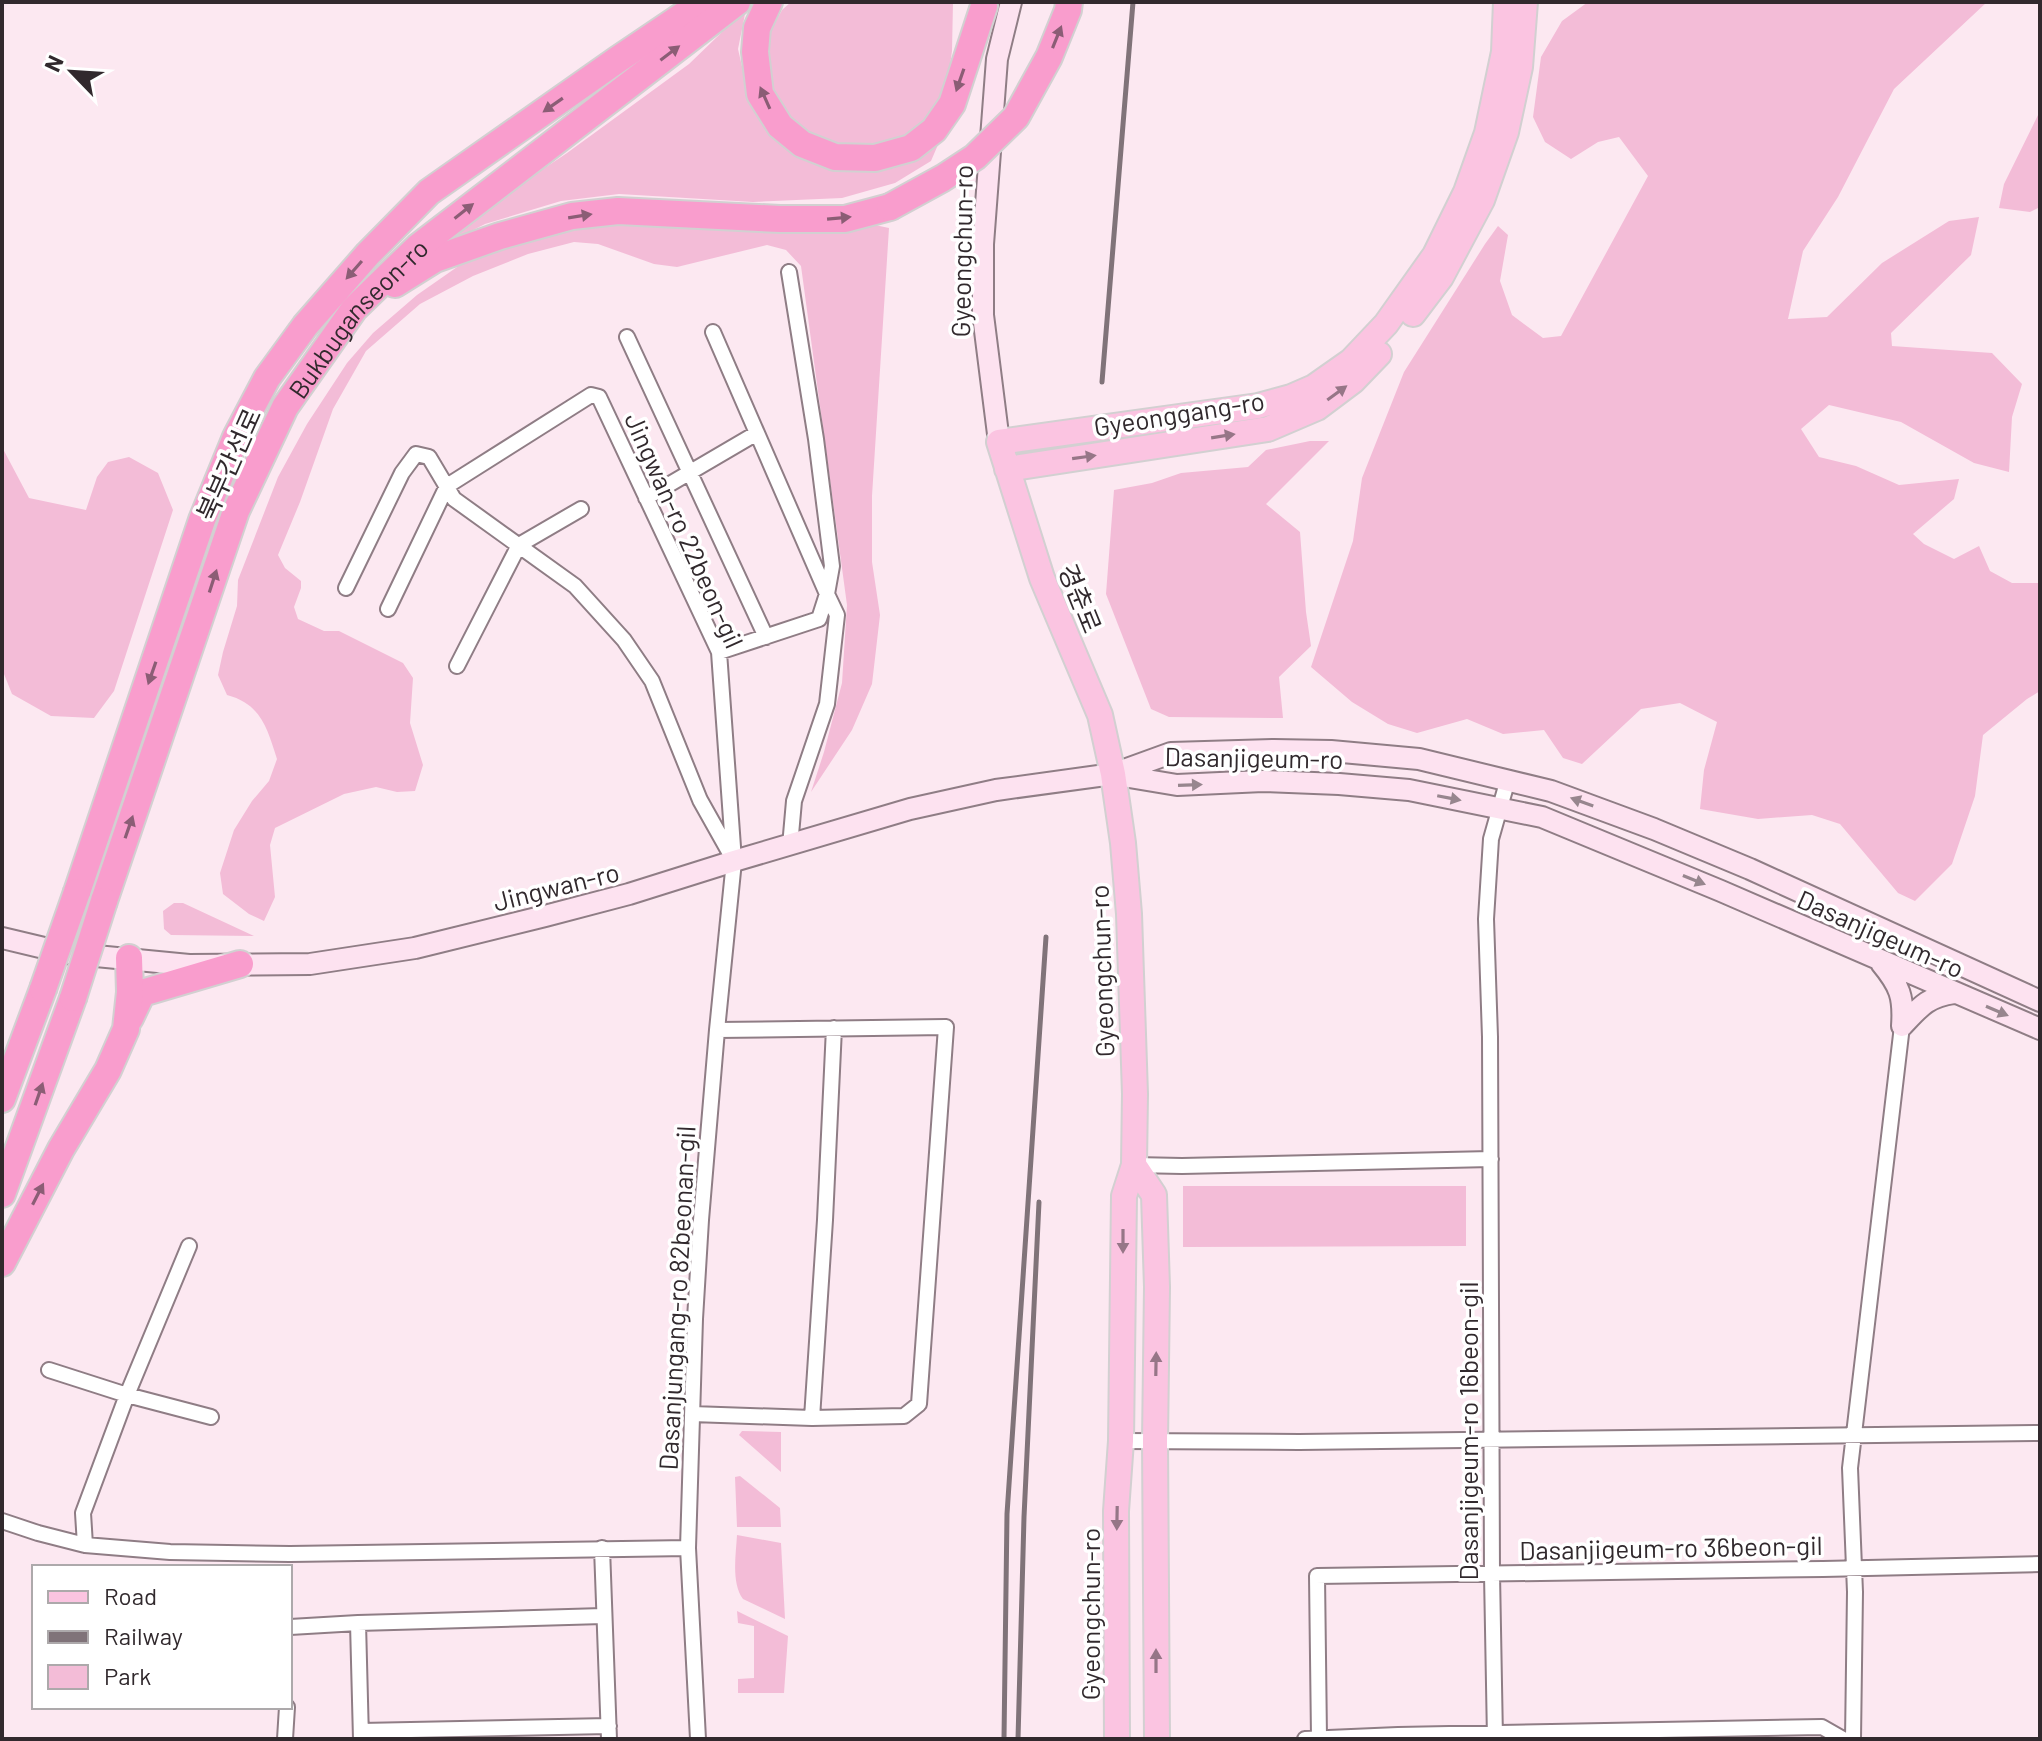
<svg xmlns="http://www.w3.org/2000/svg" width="2042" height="1741" font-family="Barlow,'Noto Sans KR',sans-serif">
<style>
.green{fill:#f3bcd7}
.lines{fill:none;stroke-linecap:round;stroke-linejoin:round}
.street-casing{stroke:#8f7d85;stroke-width:18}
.secondary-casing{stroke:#8f7d85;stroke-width:24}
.primary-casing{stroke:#d2d0d1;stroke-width:28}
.highway-casing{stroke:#d2d0d1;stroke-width:30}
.street{stroke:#fff;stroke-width:14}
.secondary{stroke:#fde2f0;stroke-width:20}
.primary{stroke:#fbc4e1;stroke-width:24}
.highway{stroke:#f99dcd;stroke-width:26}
.rail{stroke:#807379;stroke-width:5}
.highway-bridge-casing{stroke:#d2d0d1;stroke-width:30;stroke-linecap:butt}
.highway-bridge{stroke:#f99dcd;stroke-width:26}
.oneway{fill:#8b5d75}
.oneway2{fill:#967687}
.oneway3{fill:#97868e}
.labels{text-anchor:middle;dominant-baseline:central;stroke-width:7;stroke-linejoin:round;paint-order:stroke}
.street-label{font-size:26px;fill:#31292d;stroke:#fff}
</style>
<rect width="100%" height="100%" fill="#fce8f1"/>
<path class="green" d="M791 2H953L952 51 946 95 908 146 843 154 791 128 772 95 766 58 770 33 782 10Z
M1588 2H1987L1894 89 1838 197 1803 251 1788 319 1827 317 1882 263 1949 221 1979 217 1971 255 1891 333 1892 346 1992 353 2022 384 2012 417 2009 472 1974 463 1901 422 1829 405 1801 429 1819 457 1856 466 1899 485 1959 479 1954 499 1913 534 1924 544 1954 559 1979 546 1990 571 2012 583H2040V691L2027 699 1983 735 1975 796 1952 864 1915 901 1898 893 1840 824 1812 815 1758 819 1700 809 1704 770 1717 722 1680 703 1641 709 1582 764 1563 758 1544 730 1503 734 1467 719 1417 733 1388 724 1352 702 1311 667 1353 541 1362 478 1404 372 1485 244 1498 226 1508 235 1500 281 1512 315 1543 338 1561 336 1648 176 1619 137 1598 142 1571 159 1545 142 1533 117 1541 57 1562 21Z
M746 9 738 49 749 97 772 137 796 153 835 168 943 133 931 161 895 183 842 198 753 202 619 194 561 201 485 224 438 248 512 190 567 153 689 64Z
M2040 111V207L2030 212 1999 208 2004 184Z
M592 223 870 224 889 228 872 496V562L880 615 872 684 852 730 811 792 824 752 842 683 847 605 801 266 786 250 767 245 677 267 654 264 598 244 574 242 528 254 473 276 420 304 366 351 333 409 300 502 278 555 285 568 301 581V588L294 607 298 619 324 631H339L403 663 413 678 410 723 423 765 415 791 397 792 376 787 344 794 275 828 270 845 275 897 264 921 249 914 223 894 220 873 234 830 252 801 269 781 277 759C267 728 261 704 227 695L218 675 223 652 237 606 238 580 278 477 307 424 347 363 373 333 417 295 470 258 524 239Z
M1310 441H1329L1266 504 1300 532 1306 612 1311 646 1279 677 1283 718 1169 717 1151 709 1106 594 1114 490 1152 483 1181 473 1248 467 1266 450Z
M2 447 29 498 86 510 97 477 108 462 129 457 158 473 173 510 114 691 94 718 51 716 12 694 2 669Z
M174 903H183L254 936 171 935 164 929 163 911Z
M1183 1186H1466V1246L1183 1247Z
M742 1431 781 1432V1472L739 1435Z
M740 1476 780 1508 781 1527H737L735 1477Z
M737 1535 781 1543 785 1619 743 1599C731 1583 736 1554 737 1535Z
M737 1611 788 1636 784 1693H738V1679L754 1678V1626L738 1623Z"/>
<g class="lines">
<defs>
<path id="street" d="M789 272 816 439 832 566 827 594 837 615 827 704 794 801 790 846
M713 332 827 594 819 619 719 652
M627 337 766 637
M646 498 757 433
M346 588 402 473 416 454 429 457 454 499 575 586 624 640 652 681 700 800 732 857
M388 609 447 486 591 395 599 397 719 652 734 861 717 1030 701 1220 695 1319 688 1548 698 1739
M457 666 519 545 581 509
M1134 1165 1182 1166 1491 1159
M49 1370 127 1395 211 1417
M692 1414 812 1418 904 1416 919 1404 946 1027 717 1030
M812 1418 825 1220 834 1028
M1121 1441 1299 1442 2040 1433
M2 1521 38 1533 85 1545 170 1552 290 1554 688 1548
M85 1545 83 1513 127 1395 189 1246
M602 1548 609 1739
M358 1623 361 1739
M290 1627 358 1623 603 1616
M361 1731 609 1726
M1319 1738 1317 1576 1823 1569 2040 1564
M285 1739 287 1707
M1305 1739 1398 1735 1822 1727 1843 1739
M1495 1739 1492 1574 1490 1037 1486 919 1491 839 1508 779
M1853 1739 1855 1592 1850 1468 1902 1026"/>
<path id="secondary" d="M999 442 983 315V244L997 59 1011 2
M1117 775 1177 785 1263 781 1339 784 1409 790 1542 817 1721 891 2040 1029
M2 938 65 953 189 965 310 964 415 948 545 916 629 894 734 861 910 809 996 790 1113 774 1171 753 1274 750 1331 751 1419 759 1551 791 1654 829 1750 869 2040 1001
M1881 963C1900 986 1904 997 1902 1026
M1902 1026C1920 1007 1927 997 1954 993"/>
<path id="primary" d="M1413 314 1441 277 1482 200 1506 132 1520 67 1525 2
M1007 469 1268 429 1317 408 1353 381 1379 354
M1134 1165 1154 1195 1157 1287 1155 1441 1157 1739
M1117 1739 1116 1511 1121 1441 1124 1196 1134 1165 1135 1094 1129 914 1123 843 1113 774 1100 715 1042 578 999 442 1258 406 1291 397 1314 387 1351 361 1386 324 1435 255 1466 192 1487 133 1504 52 1506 2"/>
<g id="highway">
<path d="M769 2 757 28 755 52 760 94 780 126 802 144 835 157 875 158 911 148 934 130 952 104 984 6"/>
<path d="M395 284 435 259 500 236 572 216 618 211 780 219H845L890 207"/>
<path d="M77 892 202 520 236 437 267 378 305 326 368 254 429 192 617 60 703 2"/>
<path id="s1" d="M104 901 236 511 285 407 354 309 418 247 737 2"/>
<path d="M130 1018 142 993 240 964"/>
<path d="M2 1099 43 989"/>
<path d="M2 1194 73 998"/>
<path d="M2 1263 61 1149 108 1070 126 1029 130 992 129 958"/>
</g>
</defs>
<use href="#street" class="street-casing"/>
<use href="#secondary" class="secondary-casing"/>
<use href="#primary" class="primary-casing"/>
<use href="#highway" class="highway-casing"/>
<use href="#street" class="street"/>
<use href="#secondary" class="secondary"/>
<use href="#primary" class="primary"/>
<use href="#highway" class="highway"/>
<path class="rail" d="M1102 382 1133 2
M1004 1739 1007 1514 1046 937
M1018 1739 1024 1517 1039 1202"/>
<defs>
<path id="highway-bridge" d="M890 207 943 178 975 157 1016 117 1049 57 1068 10 1069 2
M43 989 77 892
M73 998 104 901"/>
</defs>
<use href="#highway-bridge" class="highway-bridge-casing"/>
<use href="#highway-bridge" class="highway-bridge"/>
</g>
<defs><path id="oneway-solid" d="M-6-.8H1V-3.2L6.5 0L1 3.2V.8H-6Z" transform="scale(2)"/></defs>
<g class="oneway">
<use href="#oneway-solid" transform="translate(1057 37) rotate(-68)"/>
<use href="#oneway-solid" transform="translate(670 53) rotate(-37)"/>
<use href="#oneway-solid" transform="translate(960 80) rotate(109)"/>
<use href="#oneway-solid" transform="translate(765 98) rotate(-114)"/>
<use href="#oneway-solid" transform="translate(553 105) rotate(145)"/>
<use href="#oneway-solid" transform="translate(464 211) rotate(-38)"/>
<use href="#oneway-solid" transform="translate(580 216) rotate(-9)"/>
<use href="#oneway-solid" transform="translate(839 218) rotate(-5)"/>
<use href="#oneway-solid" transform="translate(354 270) rotate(131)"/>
<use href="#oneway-solid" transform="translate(213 581) rotate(-72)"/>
<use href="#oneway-solid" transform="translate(152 673) rotate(109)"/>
<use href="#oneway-solid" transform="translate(129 827) rotate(-71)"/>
<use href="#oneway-solid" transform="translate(39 1094) rotate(-71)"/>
<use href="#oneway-solid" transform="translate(38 1194) rotate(-63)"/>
</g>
<g class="oneway2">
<use href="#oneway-solid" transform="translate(1337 393) rotate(-36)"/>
<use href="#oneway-solid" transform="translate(1223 436) rotate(-9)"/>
<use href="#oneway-solid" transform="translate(1084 457) rotate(-8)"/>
<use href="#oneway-solid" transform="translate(1123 1241) rotate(90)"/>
<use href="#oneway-solid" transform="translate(1156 1364) rotate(-89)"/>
<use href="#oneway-solid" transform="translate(1117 1518) rotate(91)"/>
<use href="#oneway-solid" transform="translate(1156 1661) rotate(-90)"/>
</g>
<g class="oneway3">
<use href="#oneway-solid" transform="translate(1190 785) rotate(-2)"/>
<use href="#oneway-solid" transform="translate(1449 798) rotate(11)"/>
<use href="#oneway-solid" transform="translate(1582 802) rotate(-160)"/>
<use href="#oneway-solid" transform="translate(1694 880) rotate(22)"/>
<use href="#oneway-solid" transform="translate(1997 1011) rotate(23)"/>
</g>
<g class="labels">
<g class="street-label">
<text transform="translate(961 251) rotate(-89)">Gyeongchun-ro</text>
<text stroke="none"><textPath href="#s1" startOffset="642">Bukbuganseon-ro</textPath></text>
<text transform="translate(1179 413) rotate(-9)">Gyeonggang-ro</text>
<text transform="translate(228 464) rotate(-66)">북부간선로</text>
<text transform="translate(685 530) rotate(66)">Jingwan-ro 22beon-gil</text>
<text transform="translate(1081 598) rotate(68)">경춘로</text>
<text transform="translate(1254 757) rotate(1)">Dasanjigeum-ro</text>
<text transform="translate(556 886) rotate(-14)">Jingwan-ro</text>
<text transform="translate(1881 933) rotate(24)">Dasanjigeum-ro</text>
<text transform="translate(1101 971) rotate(-92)">Gyeongchun-ro</text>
<text transform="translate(676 1298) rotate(-87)">Dasanjungang-ro 82beonan-gil</text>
<text transform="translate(1467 1431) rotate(-90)">Dasanjigeum-ro 16beon-gil</text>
<text transform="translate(1671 1547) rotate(-1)">Dasanjigeum-ro 36beon-gil</text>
<text transform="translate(1089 1614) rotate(-90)">Gyeongchun-ro</text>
</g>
</g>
<rect width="2042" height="1741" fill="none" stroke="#31292d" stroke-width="8"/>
<rect x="32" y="1565" width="260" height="144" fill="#ffffff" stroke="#ada9ab" stroke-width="2"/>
<rect x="48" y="1591" width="40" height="12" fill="#fbc4e1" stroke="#ada9ab" stroke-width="2"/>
<text x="104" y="1605" font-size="24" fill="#31292d">Road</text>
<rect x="48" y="1631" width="40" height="12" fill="#807379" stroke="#ada9ab" stroke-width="2"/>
<text x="104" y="1645" font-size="24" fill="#31292d">Railway</text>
<rect x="48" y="1665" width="40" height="24" fill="#f3bcd7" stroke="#ada9ab" stroke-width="2"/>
<text x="104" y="1685" font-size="24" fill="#31292d">Park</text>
<g transform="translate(72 72) rotate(295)" stroke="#ffffff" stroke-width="6" paint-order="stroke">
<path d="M0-6L14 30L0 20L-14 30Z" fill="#31292d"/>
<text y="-12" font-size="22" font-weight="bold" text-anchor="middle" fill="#31292d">N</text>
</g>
</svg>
